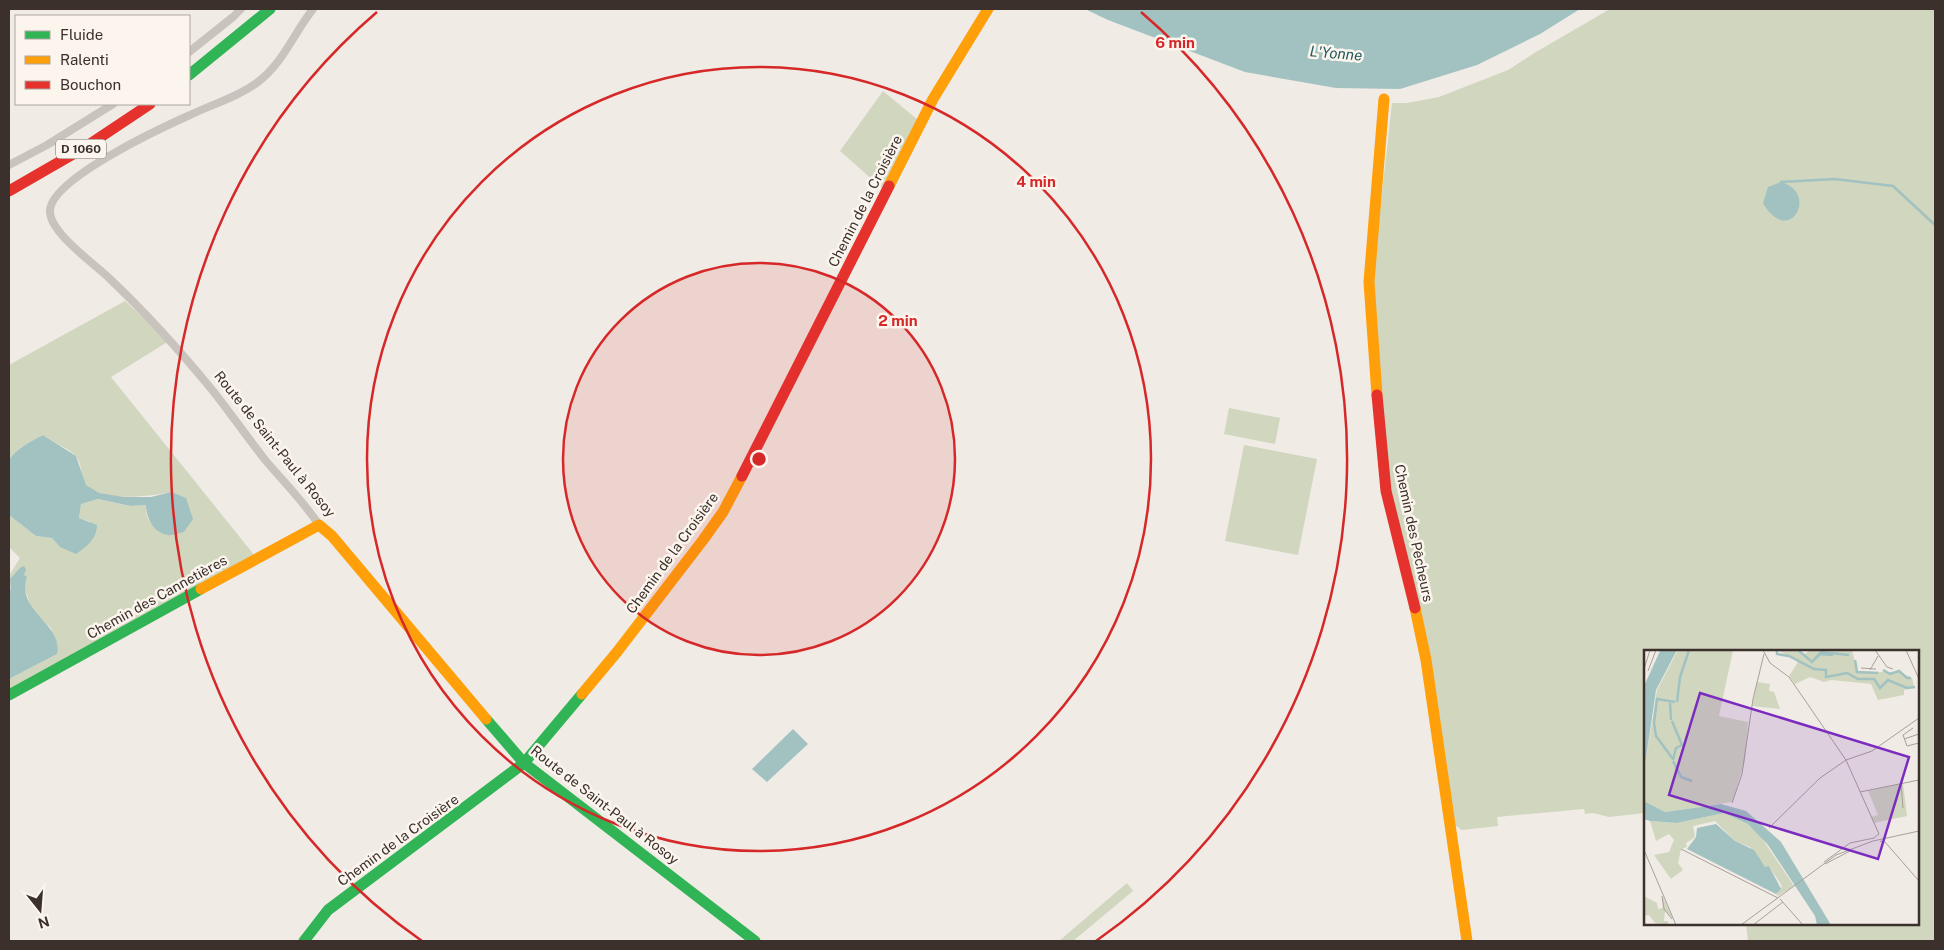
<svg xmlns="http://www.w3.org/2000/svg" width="1944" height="950" font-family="'Public Sans',sans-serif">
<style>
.green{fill:#d1d6bf}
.water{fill:#a1c2c1}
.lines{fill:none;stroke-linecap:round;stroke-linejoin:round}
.stream{stroke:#a1c2c1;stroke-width:2.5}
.street{stroke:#c9c3be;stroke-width:8}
.fast{stroke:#30b455;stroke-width:11}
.slow{stroke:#ff9f0a;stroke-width:11}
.jam{stroke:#e5322d;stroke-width:11}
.ring{fill:none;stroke:#d62828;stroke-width:2.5}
.labels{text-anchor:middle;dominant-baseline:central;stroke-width:5;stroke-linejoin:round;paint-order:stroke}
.shield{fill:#fbf5ee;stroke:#756b66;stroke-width:1}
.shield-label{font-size:12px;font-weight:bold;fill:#3b302b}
.street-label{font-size:14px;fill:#3b302b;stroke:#fbf5ee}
.water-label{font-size:15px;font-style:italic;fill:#1f5a5e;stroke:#fbf5ee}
.inset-river{fill:none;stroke:#a1c2c1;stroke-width:2.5}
.inset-road{fill:none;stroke:#a8a09b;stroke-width:1}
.view{fill:#7b2cbf;fill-opacity:0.15;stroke:#7b2cbf;stroke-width:2.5}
.inset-edge{fill:none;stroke:#3b302b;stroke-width:2.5}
.centre{fill:#d62828;stroke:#fbf5ee;stroke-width:2.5}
.ring-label{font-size:15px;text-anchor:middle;font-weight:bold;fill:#d62828;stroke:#fbf5ee;stroke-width:5;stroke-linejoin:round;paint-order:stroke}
</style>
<rect width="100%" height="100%" fill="#f0ebe5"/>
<path class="green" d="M1610 9H1935V941H1748L1746 924H1918V651H1645V813L1609 817 1593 813 1585 814 1584 809 1497 817 1498 826 1462 830 1455 825 1389 490 1372 284 1392 103H1407L1439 97 1508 70 1536 52Z
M883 91 918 120 883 189 840 151Z
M125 301 169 341 111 377 255 556 9 697V679L57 654 51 628 32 610 24 586 27 577 11 587 9 595V576L20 558 9 547V515L36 536 52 538 60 547 91 522 79 518 81 504 98 499 129 506 146 505C145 522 154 528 168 535L171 492C152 496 99 503 86 485 81 477 82 463 76 456 69 449 52 441 43 435 30 442 17 448 9 460V365Z
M1229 408 1280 418 1275 444 1224 434Z
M1244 445 1317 459 1298 555 1225 541Z
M1127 883 1133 891 1073 941H1059Z"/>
<path class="water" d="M1085 9H1580L1540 34 1477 65 1400 89 1336 88 1245 72 1108 20Z
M1781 182C1820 193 1789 248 1763 203L1768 187Z
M43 435 76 456 86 485 99 493 124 497H151L171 492 186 498 193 519 184 532C179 533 172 536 168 535 153 533 146 517 146 505L130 506 98 499 81 504 79 518 97 525C97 539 86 547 76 554L60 547 52 538 36 536 9 515V460C17 448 30 442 43 435Z
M24 566 26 570 24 575 27 577C15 611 64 624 57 654L9 679V595L11 587 10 579 20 568Z
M793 729 808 744 767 782 752 769Z"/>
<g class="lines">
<path class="stream" d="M1781 182 1835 179 1893 186 1935 225"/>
<path class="street" d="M313 9C294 33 283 63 258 82 238 97 213 104 190 115 163 127 48 180 50 212 51 234 95 264 110 279 147 314 181 352 213 391 231 414 248 438 266 461 284 482 304 502 319 525
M189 52 233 17 241 9
M9 165 47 145 113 104"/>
<path class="fast" d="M189 75 270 9
M9 695 201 589
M486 719 524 763 755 941
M304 941 328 910 524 763 582 694"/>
<path class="slow" d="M889 186 933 99 988 9
M1377 395 1369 282 1384 99
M201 589 319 525 332 536 486 719
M1415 608 1426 660 1467 941
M582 694 617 652 703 540 723 512 742 476"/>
<path class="jam" d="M9 191 87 146 150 104
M1377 395 1386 491 1415 608
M742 476 889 186"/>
</g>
<circle cx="759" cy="459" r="196" fill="#d62828" fill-opacity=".12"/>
<g class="ring">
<circle cx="759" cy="459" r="196"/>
<circle cx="759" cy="459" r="392"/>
<path d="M422 941A588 588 0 0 1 377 12M1141 12A588 588 0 0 1 1096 941"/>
</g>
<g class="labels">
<rect class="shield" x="56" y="139.5" width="50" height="19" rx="4"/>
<g class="shield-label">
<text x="81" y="149">D 1060</text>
</g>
<g class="street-label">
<text transform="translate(865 201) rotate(-63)">Chemin de la Croisière</text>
<text transform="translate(275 444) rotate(51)">Route de Saint-Paul à Rosoy</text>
<text transform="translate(1414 533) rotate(78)">Chemin des Pêcheurs</text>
<text transform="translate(672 553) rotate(-54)">Chemin de la Croisière</text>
<text transform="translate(157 597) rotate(-29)">Chemin des Cannetières</text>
<text transform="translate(605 805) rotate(38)">Route de Saint-Paul à Rosoy</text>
<text transform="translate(398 840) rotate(-36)">Chemin de la Croisière</text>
</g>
<g class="water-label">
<text transform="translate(1336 53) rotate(5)">L'Yonne</text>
</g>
</g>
<g transform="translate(1644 650)">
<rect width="275" height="275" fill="#f0ebe5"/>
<path d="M34 0H89L75 66 104 72 101 111 88 152 21 162 0 151V122L13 40ZM134 0H156L160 5 166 0H208L213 22H255L268 28 270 37 260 40V45L234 50 227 34 187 30 180 32 166 27 151 34 145 26 154 12ZM113 32 126 34 125 41 130 42 136 59 108 56ZM259 133 263 166 230 173 227 167 234 165 224 141ZM80 163 104 174 115 184 150 236 134 246 132 244 138 236 125 216 121 218 106 197 91 191 71 171 49 176 51 187 42 193 43 197 37 199 34 213 39 220 27 229 10 205 25 202 30 190 25 184 12 191 6 171 33 173ZM18 245 29 269 21 261 20 271H24V275L11 273 5 265 0 266V246L13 253 14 259 19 258Z" fill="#d1d6bf"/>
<path d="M33 0 12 40 0 122V36L16 1ZM0 151 21 162 77 154 102 161 137 192 187 275H173L171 266 124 195 104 174 80 163 33 173 6 171 0 169ZM72 174 91 191 110 200 121 217 125 216 137 239 132 244 43 199 52 187 53 178Z" fill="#a1c2c1"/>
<path class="inset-river" d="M133 0V4L145 6 170 19 182 20V27L203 23 214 29H230L236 38 244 30 263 38 271 37M154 0 168 12 177 2 205 5M172 8 176 4 189 5M211 10 213 22 234 23M239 20 246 24 255 21 263 28H267M33 52 36 27 45 0M26 53 27 70M28 71 38 95 32 98 29 110M29 109 12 86 10 73 13 49 31 52M29 111 37 127 48 131"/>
<path class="inset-road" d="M119 0 126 13 145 27 202 110 235 184 230 188 206 193 180 212M231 0 243 17 249 19M262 0 275 29M217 18 232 19M0 19 6 0M226 20 234 6M4 21 12 0M269 78 259 85 263 96 275 93M260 89 275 84M257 134 259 158M216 142 275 130M88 153 98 124 109 49 120 4M125 178 176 128 202 110 228 101 275 68M236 191 241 192 275 231M37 199 134 248M0 200 32 275M181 214 206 201M18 246 20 259 28 269M136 249 159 275M97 275 192 205 229 191 275 181M109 275 139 252"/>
<path class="view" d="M56 43 265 107 234 209 25 145Z"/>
<rect width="275" height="275" class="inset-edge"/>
</g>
<circle cx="759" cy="459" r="8" class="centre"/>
<g class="ring-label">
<text x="1175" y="48">6 min</text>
<text x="1036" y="187">4 min</text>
<text x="898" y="326">2 min</text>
</g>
<rect width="1944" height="950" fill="none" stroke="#3b302b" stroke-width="20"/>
<rect x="15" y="15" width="175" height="90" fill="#fbf5ee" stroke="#aea6a0"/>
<rect x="25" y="31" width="25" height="8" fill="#30b455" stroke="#aea6a0"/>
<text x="60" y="40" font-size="15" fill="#3b302b">Fluide</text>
<rect x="25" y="56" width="25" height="8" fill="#ff9f0a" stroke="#aea6a0"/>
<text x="60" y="65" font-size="15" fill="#3b302b">Ralenti</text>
<rect x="25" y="81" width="25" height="8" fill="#e5322d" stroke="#aea6a0"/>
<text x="60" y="90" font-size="15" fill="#3b302b">Bouchon</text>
<g transform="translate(40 910) rotate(163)" stroke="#fbf5ee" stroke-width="4" paint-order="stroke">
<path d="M0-4L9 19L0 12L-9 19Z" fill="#3b302b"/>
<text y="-8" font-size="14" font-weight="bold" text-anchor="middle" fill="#3b302b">N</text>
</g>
</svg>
